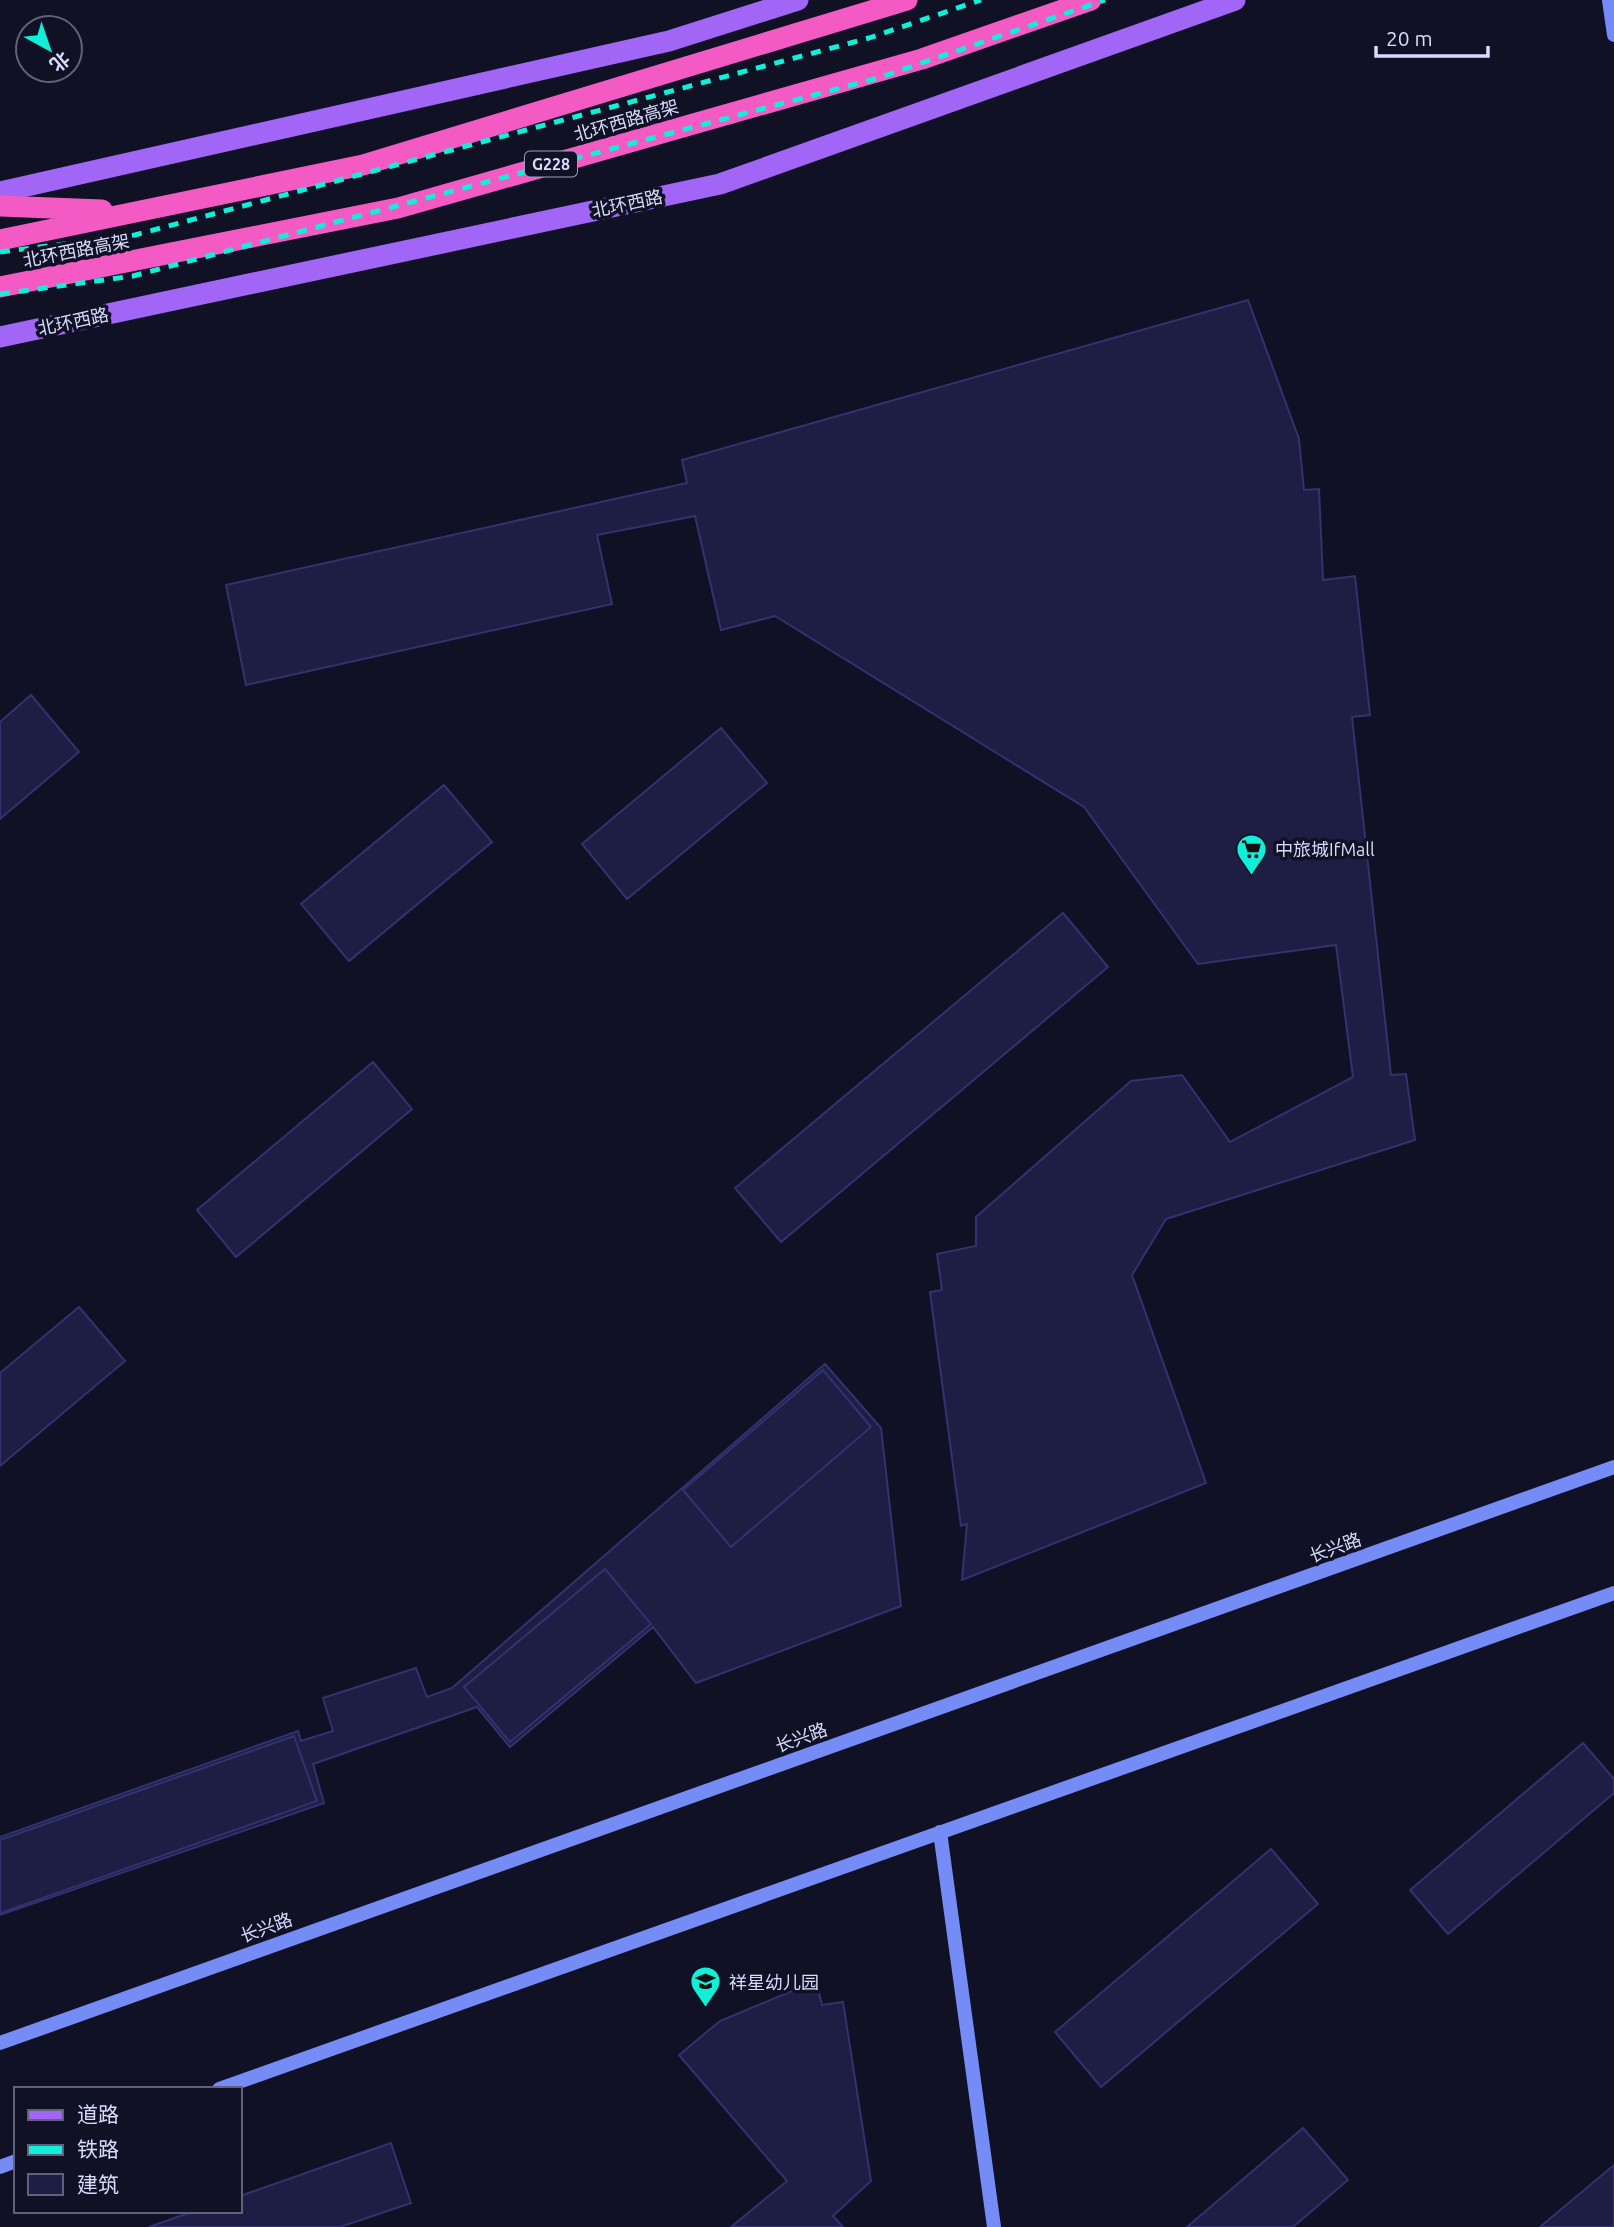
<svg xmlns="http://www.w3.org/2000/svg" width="1614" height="2227" font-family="Ubuntu,'Noto Sans SC',sans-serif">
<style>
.building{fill:#1e1e44;stroke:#31326f;stroke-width:2}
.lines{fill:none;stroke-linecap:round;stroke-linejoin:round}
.secondary{stroke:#758cf6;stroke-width:14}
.primary{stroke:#a166f5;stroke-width:21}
.highway{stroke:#f45ac4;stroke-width:21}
.rail{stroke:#10efd7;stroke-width:5;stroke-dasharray:10 9;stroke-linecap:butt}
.labels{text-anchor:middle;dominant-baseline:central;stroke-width:7;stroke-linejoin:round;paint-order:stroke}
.shield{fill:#111125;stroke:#9c9ebc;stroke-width:2}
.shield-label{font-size:16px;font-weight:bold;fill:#d7dbfc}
.street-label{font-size:18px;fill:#d7dbfc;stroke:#111125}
.poi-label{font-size:18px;fill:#d7dbfc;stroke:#111125;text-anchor:start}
</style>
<rect width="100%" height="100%" fill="#111125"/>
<path class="building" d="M1248 300 1299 439 1304 490 1319 489 1323 580 1355 576 1370 715 1352 717 1391 1075 1406 1074 1415 1140 1166 1219 1132 1275 1206 1483 962 1580 967 1524 961 1526 930 1292 942 1290 937 1254 976 1246V1217L1131 1081 1182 1075 1230 1142 1353 1077 1336 945 1198 964 1084 807 775 616 721 630 695 516 597 535 612 604 246 685 226 585 687 483 682 460Z
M31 695 79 752 0 819V722Z
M721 728 767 783 627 899 582 844Z
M444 785 492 842 349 961 301 904Z
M1063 913 1108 967 781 1242 735 1188Z
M373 1062 412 1109 236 1257 197 1210Z
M79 1307 125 1361 0 1466V1373Z
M825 1364 881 1428 901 1606 696 1683 653 1627 510 1747 477 1707 313 1764 324 1803 0 1915V1837L298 1731 301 1741 333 1731 323 1698 416 1668 427 1697 452 1688Z
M823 1370 871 1427 731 1547 683 1490Z
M605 1569 651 1624 510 1742 464 1687Z
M294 1736 317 1801 0 1913V1840Z
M1583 1743 1614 1779V1793L1448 1934 1410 1890Z
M1271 1849 1318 1904 1101 2087 1055 2032Z
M816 1981 822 2005 843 2002 871 2181 833 2216 843 2227H731L787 2181 679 2055 720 2021Z
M1303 2128 1348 2180 1293 2227H1187Z
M391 2143 411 2203 340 2227H149L194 2211H240V2196Z
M1614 2165V2227H1540Z"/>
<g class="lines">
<path class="secondary" d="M1609 0 1614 35
M940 1832 994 2227
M0 2043 1614 1467
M219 2089 1614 1593
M0 2167 16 2161"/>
<path class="primary" d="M0 192 669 41 798 0
M0 337 720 184 1235 0"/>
<path class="highway" d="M0 206 102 210
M0 240 363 165 907 0
M0 287 398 208 922 59 1091 0"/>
<path class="rail" d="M0 252 135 235 869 38 981 0
M0 294 133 276 878 78 1105 0"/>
</g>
<defs>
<symbol id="supermarket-pin" viewBox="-11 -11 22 30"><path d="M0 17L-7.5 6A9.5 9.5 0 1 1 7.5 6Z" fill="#10efd7" stroke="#111125"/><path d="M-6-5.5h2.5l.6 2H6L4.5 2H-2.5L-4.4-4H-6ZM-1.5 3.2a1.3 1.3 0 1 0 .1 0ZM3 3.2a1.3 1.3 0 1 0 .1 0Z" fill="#111"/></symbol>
<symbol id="school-pin" viewBox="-11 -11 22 30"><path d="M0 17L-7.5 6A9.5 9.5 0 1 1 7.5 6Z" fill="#10efd7" stroke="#111125"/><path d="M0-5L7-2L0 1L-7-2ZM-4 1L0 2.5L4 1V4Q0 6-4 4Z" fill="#111"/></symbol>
</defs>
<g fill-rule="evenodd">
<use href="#supermarket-pin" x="1234" y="832" width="35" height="47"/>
<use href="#school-pin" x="688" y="1964" width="35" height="47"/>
</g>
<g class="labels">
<rect class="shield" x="525" y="151.5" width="52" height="25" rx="5"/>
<g class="shield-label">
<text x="551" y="164">G228</text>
</g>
<g class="street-label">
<text transform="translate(626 120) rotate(-16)">北环西路高架</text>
<text transform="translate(627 203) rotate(-12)">北环西路</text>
<text transform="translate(76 250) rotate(-11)">北环西路高架</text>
<text transform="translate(73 321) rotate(-12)">北环西路</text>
<text transform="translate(1335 1547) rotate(-20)">长兴路</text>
<text transform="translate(801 1737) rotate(-20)">长兴路</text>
<text transform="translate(266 1927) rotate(-20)">长兴路</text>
</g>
<g class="poi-label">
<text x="1275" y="849">中旅城IfMall</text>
<text x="729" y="1982">祥星幼儿园</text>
</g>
</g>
<rect x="14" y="2087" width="228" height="126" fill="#111125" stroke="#60627b" stroke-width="2"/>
<rect x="28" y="2110" width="35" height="10" fill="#a166f5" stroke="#60627b" stroke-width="2"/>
<text x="77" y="2122" font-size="21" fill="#d7dbfc">道路</text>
<rect x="28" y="2145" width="35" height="10" fill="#10efd7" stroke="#60627b" stroke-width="2"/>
<text x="77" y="2157" font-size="21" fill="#d7dbfc">铁路</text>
<rect x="28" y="2174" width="35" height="21" fill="#1e1e44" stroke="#60627b" stroke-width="2"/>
<text x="77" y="2192" font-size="21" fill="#d7dbfc">建筑</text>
<g transform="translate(49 49) rotate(140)"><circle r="33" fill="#111125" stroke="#60627b" stroke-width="2"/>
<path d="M0-5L12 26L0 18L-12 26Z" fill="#10efd7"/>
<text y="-10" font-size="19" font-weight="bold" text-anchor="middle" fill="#d7dbfc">北</text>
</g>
<path d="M1376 46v10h112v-10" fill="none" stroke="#d7dbfc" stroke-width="3.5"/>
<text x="1386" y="46" font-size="21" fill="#d7dbfc" stroke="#111125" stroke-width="5" paint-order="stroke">20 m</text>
</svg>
